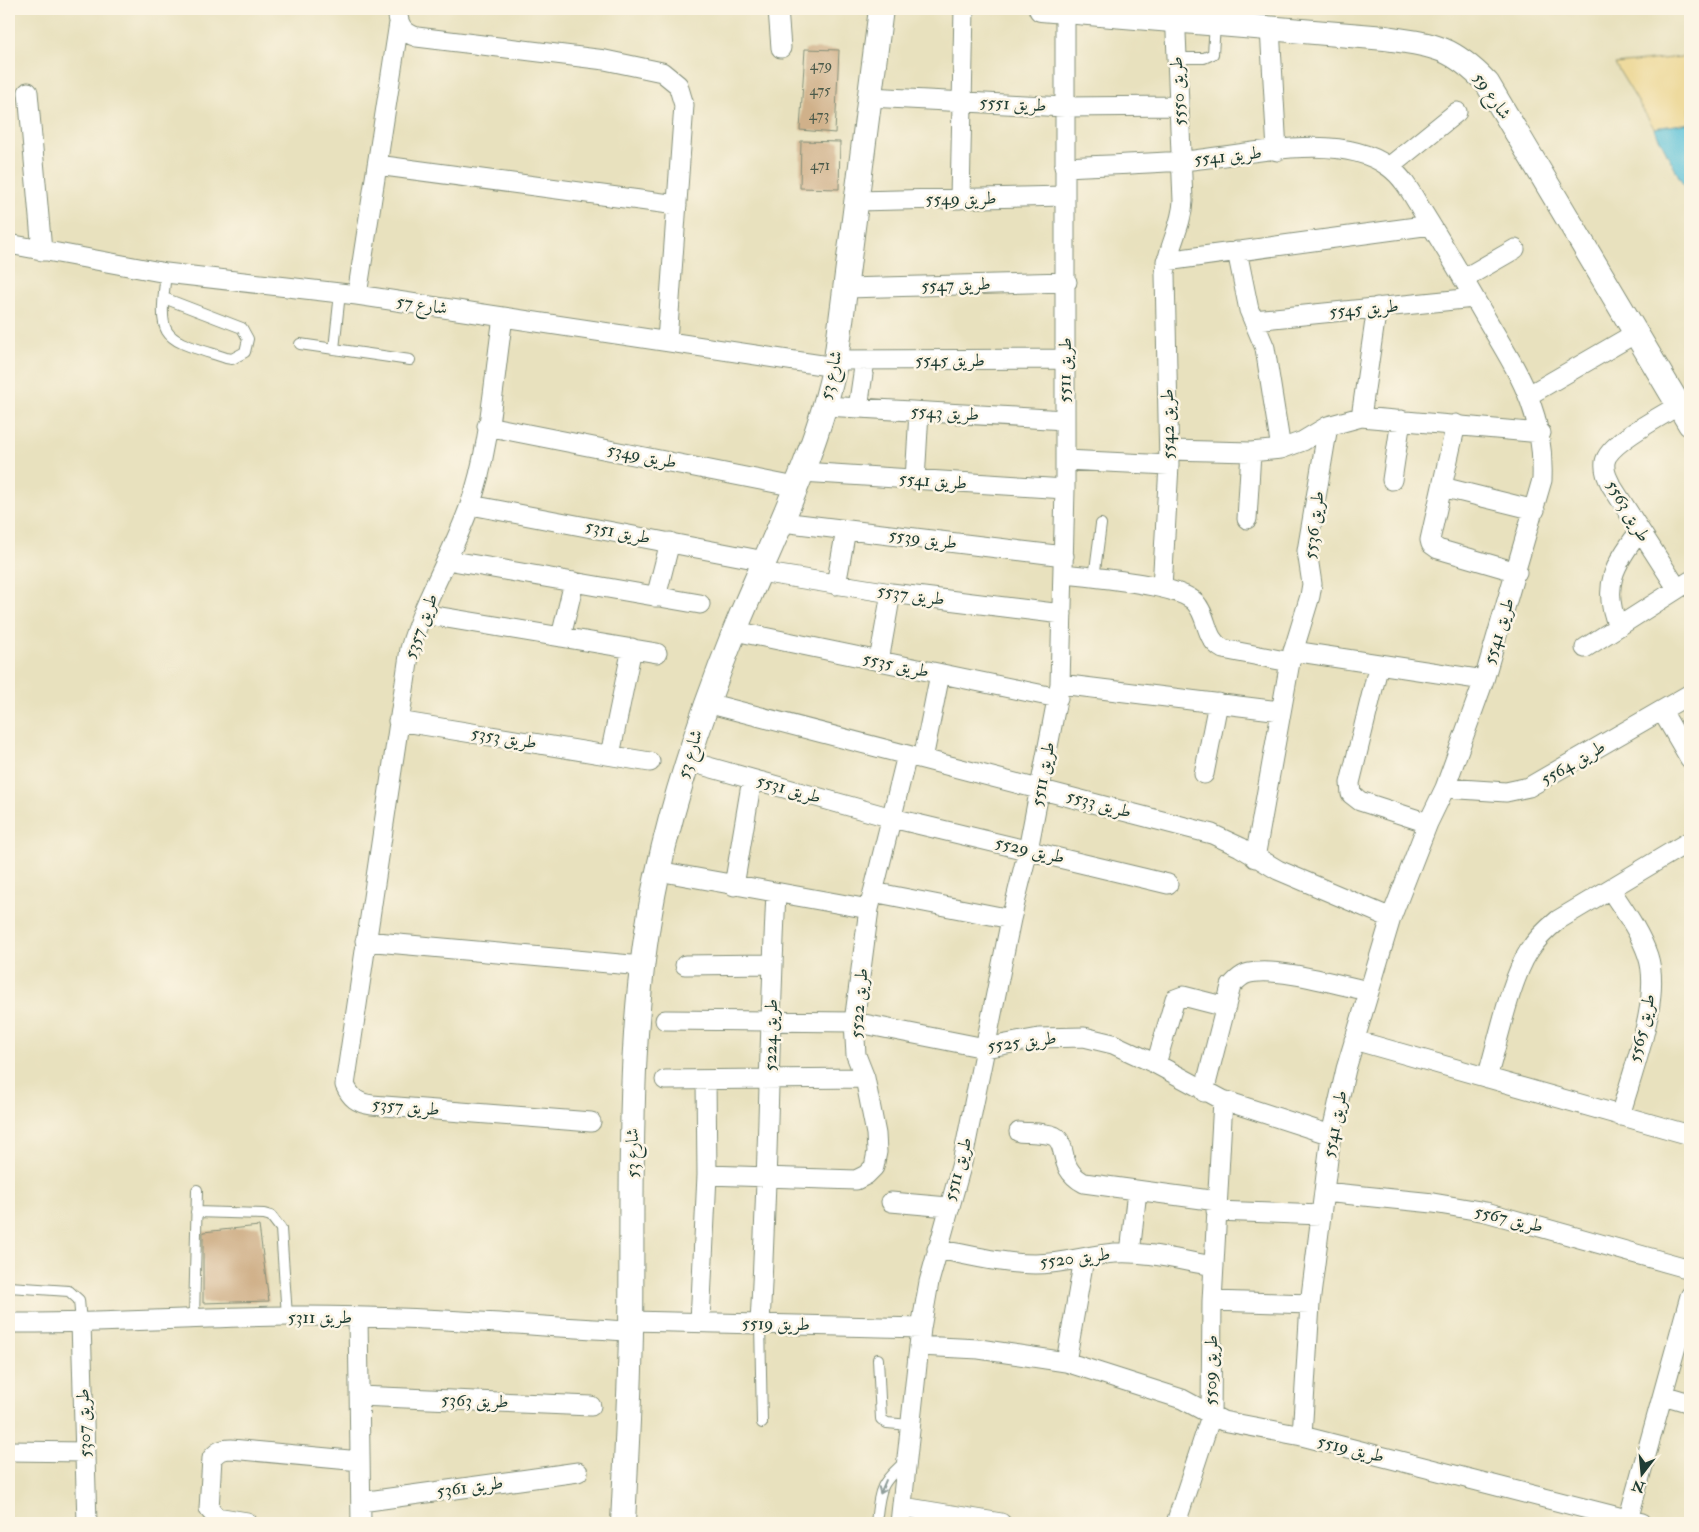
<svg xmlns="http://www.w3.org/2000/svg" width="1699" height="1532" font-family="'IM FELL Double Pica',Amiri,serif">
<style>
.sand{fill:#eeda9e;stroke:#868c69}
.water{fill:#5cc2d9;stroke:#3e8086}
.building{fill:#d0b18a}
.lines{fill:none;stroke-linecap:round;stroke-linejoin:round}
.service-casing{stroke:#848f79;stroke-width:12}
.minor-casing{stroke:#848f79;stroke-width:21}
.tertiary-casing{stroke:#848f79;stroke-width:26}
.service{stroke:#fff;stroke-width:10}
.minor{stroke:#fff;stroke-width:19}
.tertiary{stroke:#fff;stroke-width:24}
.oneway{stroke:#8f9e9a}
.labels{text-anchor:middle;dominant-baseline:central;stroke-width:5;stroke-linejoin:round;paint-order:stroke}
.number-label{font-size:15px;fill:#4b5a4a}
.street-label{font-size:18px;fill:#1f3d34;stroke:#fcf5e5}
</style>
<rect width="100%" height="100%" fill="#fcf5e5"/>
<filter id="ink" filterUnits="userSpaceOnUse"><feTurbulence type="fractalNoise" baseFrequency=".02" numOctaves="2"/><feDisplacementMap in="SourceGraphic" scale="10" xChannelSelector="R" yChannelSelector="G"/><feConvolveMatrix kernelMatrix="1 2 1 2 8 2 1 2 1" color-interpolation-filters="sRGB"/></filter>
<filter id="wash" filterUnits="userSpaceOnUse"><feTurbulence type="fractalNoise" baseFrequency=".0096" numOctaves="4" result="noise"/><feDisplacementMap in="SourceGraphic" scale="20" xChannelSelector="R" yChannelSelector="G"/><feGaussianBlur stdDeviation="1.12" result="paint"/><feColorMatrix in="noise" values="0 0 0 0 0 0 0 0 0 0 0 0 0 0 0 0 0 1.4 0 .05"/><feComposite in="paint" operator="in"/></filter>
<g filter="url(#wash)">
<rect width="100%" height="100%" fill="#e8e1be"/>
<path class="sand" d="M1690 56V123L1654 128 1615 64Z"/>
<path class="water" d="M1690 123V198L1654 128Z"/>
<g id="blocks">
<path class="building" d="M805 49 839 50 835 133 800 130Z
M801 141 840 142 839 189 800 188Z
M259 1226 269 1301 203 1303V1232Z"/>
</g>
</g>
<g filter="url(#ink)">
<use href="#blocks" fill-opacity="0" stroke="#848f79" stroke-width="1"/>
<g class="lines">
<defs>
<path id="service" d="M1177 58H1204L1213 54 1215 24
M164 298 242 328 248 339 245 352 232 359 226 358C161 337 158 342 166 273
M300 344 410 360
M334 349 340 293
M1094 578 1101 524
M196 1212 264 1214 271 1216 281 1229 287 1316
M9 1287 69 1291 79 1300 81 1323
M194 1319 197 1190
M760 1323 762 1423
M878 1359 881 1419 887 1423 910 1425
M876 1523C880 1489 879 1484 906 1461"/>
<path id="minor" d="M398 9C397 24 403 33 417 37L605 60 662 72 678 85 684 105 667 341
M778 9 781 48
M1270 28 1277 151
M28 92 42 251
M869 97 1065 107 1179 106
M377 165 677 205
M1064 167C1103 165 1142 164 1181 161 1240 157 1338 129 1389 167 1403 177 1412 194 1421 209 1441 241 1460 273 1479 306 1514 368 1545 405 1542 480L1484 680 1445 788 1428 823 1391 918 1346 1069 1331 1135 1310 1304 1302 1436
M1389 167 1457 112
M960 199 964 9
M857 201 1064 196
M9 244 166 273 357 295 835 367
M1237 251 1249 310 1265 348 1281 449
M1166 261 1431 225
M1463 279 1515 249
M846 288 1067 282
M357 295 399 23
M503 318C494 375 490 451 470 505 453 554 424 599 410 649L345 1085C351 1098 357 1103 372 1105L591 1122
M1254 320 1474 298
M836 360 1065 359
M1529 395 1636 333
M825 406 1065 420
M858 408 865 360
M1361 417 1377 307
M1456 424 1430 540 1431 544 1438 549 1517 572
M487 426 796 487
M1169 450 1251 452 1281 449 1303 441 1328 426 1361 417 1541 433
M1065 460 1169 465
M802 472 1065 489
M915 480 919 412
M1392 480 1401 420
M1442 487 1535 510
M471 505 765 561
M1247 519 1251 452
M782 522 1064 556
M447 560 700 604
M760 572 891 593 1062 614
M1064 574C1091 577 1178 584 1195 602 1209 617 1204 639 1223 649L1290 662
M836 585 846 530
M1162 588 1169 465 1165 274C1167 248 1182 227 1183 201L1175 9
M1677 588 1611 485C1607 477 1604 471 1605 462 1608 443 1662 416 1679 405
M656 597 670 542
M423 614 657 653
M1618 626C1601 587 1615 563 1639 532
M735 631 1058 698
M561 637 574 582
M1585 648 1690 581
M1293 651 1484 680
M879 661 891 593
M1379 664 1350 783 1351 794 1360 801 1428 823
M1060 684 1280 711
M707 703 1212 834 1240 847 1278 870 1391 918
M1662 711 1690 759
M398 721 650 762
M610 755 632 648
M923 759 940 674
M687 761 892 818 1168 884
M1204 774 1218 703
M1445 788 1506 792 1529 787 1690 694
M1255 858 1290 662 1310 596 1312 584 1307 551 1328 426
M658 871 869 909
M734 886 752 779
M1610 889C1624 910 1640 932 1648 956 1662 998 1632 1072 1620 1116
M873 892 1011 919
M365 941 642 966
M685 965 773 964
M665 1020 854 1022 985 1048 1039 1038 1084 1037 1113 1044 1156 1064 1223 1100 1331 1135
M1354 1040 1690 1135
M1156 1064 1175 999 1183 996 1226 1007
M1487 1078C1498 1042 1510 980 1529 951 1537 938 1547 929 1558 920L1690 841
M665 1080 865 1078
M1204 1092 1231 986C1236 981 1239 977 1246 974 1272 965 1340 985 1368 991
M1019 1132C1029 1133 1044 1132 1054 1136 1069 1144 1056 1168 1084 1183L1217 1201
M707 1175 856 1180 866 1175 874 1167 877 1152 876 1134 865 1078 856 1055 854 1022 869 909 907 755
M1324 1192 1433 1203 1486 1212 1690 1269
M891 1202 948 1207
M1216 1211 1321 1215
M937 1249C969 1255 1002 1264 1035 1264 1065 1264 1088 1255 1115 1253 1148 1251 1182 1261 1214 1266
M1130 1253 1137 1191
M1212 1301 1310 1304
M358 1317 361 1523
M631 1321 921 1328
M700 1322 707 1175 706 1080
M9 1323C102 1324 195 1317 288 1316 402 1315 517 1325 631 1331
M81 1323 87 1523
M760 1323C768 1179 769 1036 776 893
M919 1346 979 1349 1066 1362 1182 1399 1223 1421 1302 1436 1642 1523
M1066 1362 1084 1259
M1663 1395 1690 1403
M359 1396 591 1406
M9 1451 85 1452
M361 1502 578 1472
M903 1507 1001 1523
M1628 1520 1690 1296
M247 1522 216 1517 209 1509 212 1458C218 1451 222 1449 231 1449L360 1461
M900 1523 921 1328 929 1282 962 1163 1011 919 1028 850 1060 684 1065 489V11
M1176 1523 1211 1416 1212 1301 1223 1100"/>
<path id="tertiary" d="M1041 9 1385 38C1434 45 1451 46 1487 83L1690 424
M623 1523C626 1459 630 1395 631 1331 633 1179 625 1026 657 876 675 792 703 710 735 630 771 542 817 455 836 360L881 9"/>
</defs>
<use href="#service" class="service-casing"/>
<use href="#minor" class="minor-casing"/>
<use href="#tertiary" class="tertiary-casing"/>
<use href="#service" class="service"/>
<use href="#minor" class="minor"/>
<use href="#tertiary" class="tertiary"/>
</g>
<defs><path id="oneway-shaft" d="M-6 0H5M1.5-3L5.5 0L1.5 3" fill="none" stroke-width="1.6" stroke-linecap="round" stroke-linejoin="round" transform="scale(1.25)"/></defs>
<use class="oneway" href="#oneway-shaft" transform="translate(883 1487) rotate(113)"/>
</g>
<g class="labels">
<g class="number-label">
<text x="821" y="65">479</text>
<text x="820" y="90">475</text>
<text x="819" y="115">473</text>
<text x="820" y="165">471</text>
</g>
<g class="street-label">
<text transform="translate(1178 91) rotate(-93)">طريق 5550</text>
<text transform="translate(1492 96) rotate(55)">شارع 59</text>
<text transform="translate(1013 104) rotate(3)">طريق 5551</text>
<text transform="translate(1228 156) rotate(-6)">طريق 5541</text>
<text transform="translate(961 199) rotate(-1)">طريق 5549</text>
<text transform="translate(956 285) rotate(-2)">طريق 5547</text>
<text transform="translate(422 305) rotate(9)">شارع 57</text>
<text transform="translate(1364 309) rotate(-5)">طريق 5545</text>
<text x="950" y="360">طريق 5545</text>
<text transform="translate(1065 370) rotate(-89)">طريق 5511</text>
<text transform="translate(831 375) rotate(-77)">شارع 53</text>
<text transform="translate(945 413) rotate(3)">طريق 5543</text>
<text transform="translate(1168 424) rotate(-91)">طريق 5542</text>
<text transform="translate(642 456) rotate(11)">طريق 5349</text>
<text transform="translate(933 481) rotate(4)">طريق 5541</text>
<text transform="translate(1628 511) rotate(59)">طريق 5563</text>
<text transform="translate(1314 525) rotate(-83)">طريق 5536</text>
<text transform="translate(618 532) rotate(11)">طريق 5351</text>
<text transform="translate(923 539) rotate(7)">طريق 5539</text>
<text transform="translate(911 595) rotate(8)">طريق 5537</text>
<text transform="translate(421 626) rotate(-70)">طريق 5357</text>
<text transform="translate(1499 631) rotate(-73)">طريق 5541</text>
<text transform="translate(896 665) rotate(12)">طريق 5535</text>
<text transform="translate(504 738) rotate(9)">طريق 5353</text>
<text transform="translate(690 754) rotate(-73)">شارع 53</text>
<text transform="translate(1573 763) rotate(-30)">طريق 5564</text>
<text transform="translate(1043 774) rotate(-79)">طريق 5511</text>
<text transform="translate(789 789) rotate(16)">طريق 5531</text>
<text transform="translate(1099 804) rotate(15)">طريق 5533</text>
<text transform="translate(1030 850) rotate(13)">طريق 5529</text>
<text transform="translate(859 1003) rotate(-85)">طريق 5522</text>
<text transform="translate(1642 1028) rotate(-77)">طريق 5565</text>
<text transform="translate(771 1035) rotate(-89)">طريق 5224</text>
<text transform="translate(1022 1042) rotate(-7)">طريق 5525</text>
<text transform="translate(406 1107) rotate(5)">طريق 5357</text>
<text transform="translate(1335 1124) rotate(-79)">طريق 5541</text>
<text transform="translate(632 1153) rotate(-90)">شارع 53</text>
<text transform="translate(958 1169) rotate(-75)">طريق 5511</text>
<text transform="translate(1509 1219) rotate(13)">طريق 5567</text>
<text transform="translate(1075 1258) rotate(-7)">طريق 5520</text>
<text x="320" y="1317">طريق 5311</text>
<text transform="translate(776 1324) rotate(1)">طريق 5519</text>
<text transform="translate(1211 1370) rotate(-89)">طريق 5509</text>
<text transform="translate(475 1401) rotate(2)">طريق 5363</text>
<text transform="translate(84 1423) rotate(-92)">طريق 5307</text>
<text transform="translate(1351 1449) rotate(14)">طريق 5519</text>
<text transform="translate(470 1487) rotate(-8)">طريق 5361</text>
</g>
</g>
<rect width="1699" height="1532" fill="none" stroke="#fcf5e5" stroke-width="30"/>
<g transform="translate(1642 1474) rotate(196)" stroke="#fcf5e5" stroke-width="4" paint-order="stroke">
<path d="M0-4L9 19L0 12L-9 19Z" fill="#1f3d34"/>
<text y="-8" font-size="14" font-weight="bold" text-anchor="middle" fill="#1f3d34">N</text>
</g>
</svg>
